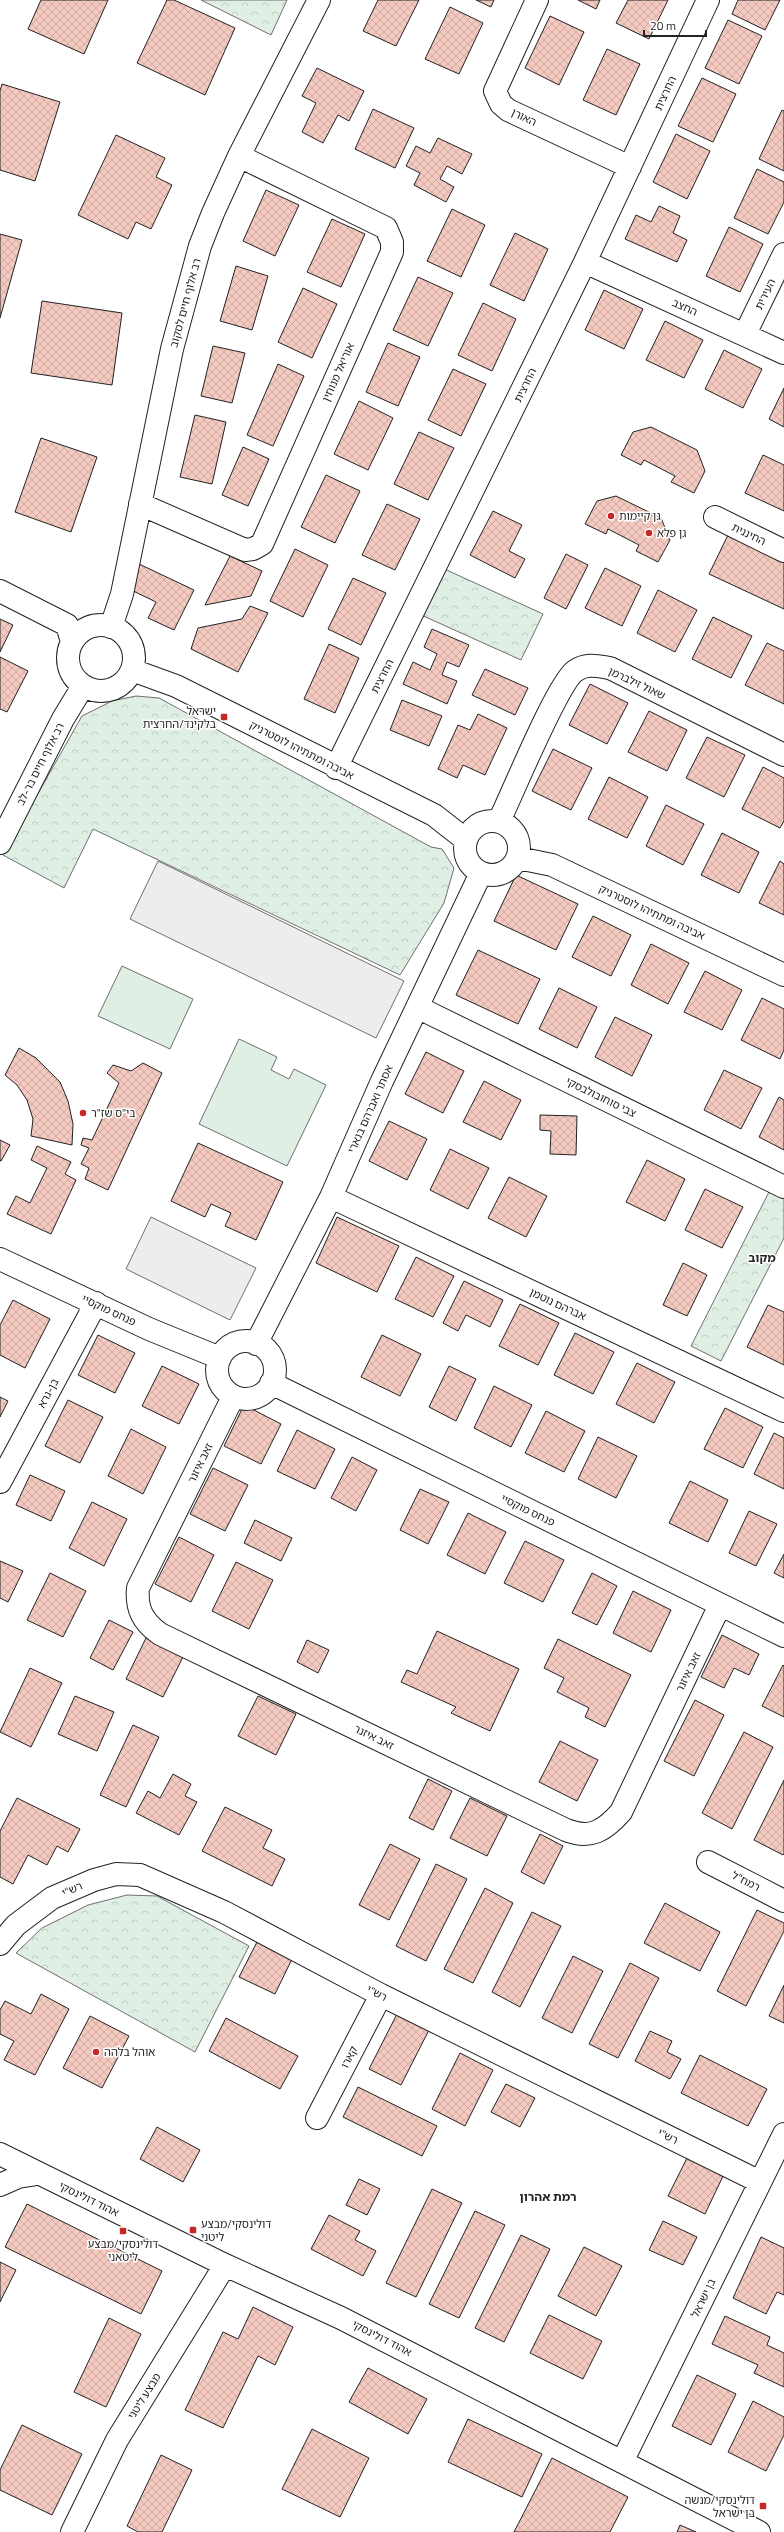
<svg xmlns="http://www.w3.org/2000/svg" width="784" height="2532" font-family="'Titillium Web','Noto Sans Hebrew',sans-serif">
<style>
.park{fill:url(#park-crowns);stroke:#6f6f6f}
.garden{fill:#e0efe3;stroke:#6f6f6f}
.parking{fill:#ededed;stroke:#6f6f6f}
.building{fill:url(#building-cross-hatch);stroke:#222}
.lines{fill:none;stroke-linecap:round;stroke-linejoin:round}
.minor-casing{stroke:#222;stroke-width:24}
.minor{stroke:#fff;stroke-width:22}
.poi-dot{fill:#c62828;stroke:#fff;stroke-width:1.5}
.labels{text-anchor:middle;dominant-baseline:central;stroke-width:3;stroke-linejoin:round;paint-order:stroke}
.street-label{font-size:11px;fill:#222;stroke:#fff}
.poi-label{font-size:11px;fill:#222;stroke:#fff;text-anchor:start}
.neighbourhood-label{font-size:12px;font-weight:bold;fill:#222;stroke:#fff}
</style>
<defs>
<pattern id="park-crowns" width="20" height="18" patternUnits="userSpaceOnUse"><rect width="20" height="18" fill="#e0efe3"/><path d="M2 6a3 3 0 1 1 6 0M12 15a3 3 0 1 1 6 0" fill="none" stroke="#c0cdc2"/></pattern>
<pattern id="building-cross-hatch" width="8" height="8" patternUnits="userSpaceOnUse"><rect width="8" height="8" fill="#f3c9c0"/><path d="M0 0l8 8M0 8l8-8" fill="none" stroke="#d0aca5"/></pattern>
</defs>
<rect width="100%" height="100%" fill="#fff"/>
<path class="park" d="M201 0H287L271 35Z
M440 567 543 614 521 660 419 614Z
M136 696 159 698 431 847 442 849 454 868 444 903 400 975 93 829 64 888 3 855 82 716 112 701Z
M770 1190 784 1197V1238L721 1361 691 1346Z
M127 1895 157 1896 249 1946 195 2052 16 1953 42 1928 88 1905Z"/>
<path class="garden" d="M122 966 193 999 170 1049 98 1016Z
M239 1039 277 1057 271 1070 289 1079 294 1069 326 1085 287 1166 199 1124Z"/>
<path class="parking" d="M158 861 404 981 376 1038 130 919Z
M151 1217 256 1268 230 1320 126 1269Z"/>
<path class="building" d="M41 0H108L84 54 28 29Z
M167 0H174L235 28 205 95 137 63Z
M378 0H419L396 46 363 31Z
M476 0H494L491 7Z
M578 0H600L596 9Z
M628 0H668L649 39 616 23Z
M738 0H780L765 30 732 14Z
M450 7 483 23 459 74 425 59Z
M550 16 584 32 559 85 525 68Z
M728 20 762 36 739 84 705 68Z
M607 49 640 64 616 115 583 100Z
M317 68 364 91 349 121 338 115 323 143 302 132 316 103 302 96Z
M702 78 736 94 713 142 678 126Z
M2 84 60 102 35 181 0 170V91Z
M373 109 414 128 395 168 355 149Z
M782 110 784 111V171L759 159Z
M676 134 710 151 687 199 653 182Z
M116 135 165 158 156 177 172 185 151 229 136 222 128 239 78 215Z
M438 138 472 154 462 174 447 166 440 179 454 187 446 202 414 185 420 173 406 166 416 146 430 153Z
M757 169 784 182V202L768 234 734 218Z
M266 190 299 205 275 256 243 241Z
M659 206 680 216 673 233 687 240 677 262 625 239 636 215 651 222Z
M452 209 485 225 461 277 427 261Z
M332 219 365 234 341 287 307 272Z
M729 227 763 244 740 292 706 276Z
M515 233 548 249 524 301 490 285Z
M0 234 22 240 0 318Z
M236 266 268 276 252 330 220 321Z
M418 277 453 293 428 346 393 330Z
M303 288 337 304 312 358 278 342Z
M604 290 643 309 624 349 585 330Z
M42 301 122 313 112 385 31 373Z
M483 303 516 319 492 371 458 355Z
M665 321 703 340 684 378 646 360Z
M388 343 420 357 398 406 366 392Z
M213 346 245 353 232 403 201 396Z
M724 350 762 369 743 408 705 389Z
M278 364 304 376 273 446 247 435Z
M453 369 486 384 461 436 428 420Z
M784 388V427L769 419Z
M359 401 393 418 368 470 334 454Z
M195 415 226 422 212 484 180 477Z
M651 427 697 450 705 471 694 493 671 482 675 476 644 460 641 465 621 455 633 432Z
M419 432 454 448 428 500 394 484Z
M41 438 97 457 71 532 15 512Z
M243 447 269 459 248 506 222 495Z
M763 455 784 465V511L745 493Z
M326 475 360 491 335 543 301 527Z
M616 496 661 518 670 540 658 562 636 551 639 545 608 529 606 534 585 524 597 501Z
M387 504 420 519 395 570 362 555Z
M493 511 522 525 509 551 525 559 515 578 470 555Z
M728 535 784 562V609L709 574Z
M295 549 328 565 303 617 270 601Z
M566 554 588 565 566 609 544 598Z
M230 556 262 571 251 596 205 605Z
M139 564 194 590 174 630 148 618 156 602 127 588Z
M605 568 641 586 622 626 585 608Z
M353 578 386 593 361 645 328 629Z
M658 590 697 610 675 652 637 633Z
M250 606 268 613 238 672 191 649 198 628 242 619Z
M713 617 752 636 731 678 692 659Z
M0 619 13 625 0 652Z
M432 629 469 645 459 667 447 662 442 675 457 681 447 704 403 684 413 662 430 670 437 654 424 647Z
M767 643 784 651V704L745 685Z
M329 644 359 658 335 713 304 699Z
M0 657 28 671 7 712 0 709Z
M485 669 528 688 515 715 472 695Z
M590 684 628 703 607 744 569 725Z
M402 700 442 716 429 746 390 730Z
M649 711 687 730 667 771 628 752Z
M478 714 507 728 485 775 463 765 457 778 438 769 458 725 470 730Z
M707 737 745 755 724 797 686 778Z
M553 749 592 768 571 810 532 791Z
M763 767 784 778V821L780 828 742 809Z
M609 777 648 797 627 838 588 819Z
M666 805 704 824 683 865 646 846Z
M722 833 759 852 739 893 701 875Z
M780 861 784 864V915L759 903Z
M516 875 578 904 556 950 494 921Z
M593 916 631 935 611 976 572 957Z
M651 944 689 963 668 1004 631 985Z
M478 950 540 979 518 1024 456 995Z
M705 971 742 990 722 1030 684 1012Z
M559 988 597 1007 577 1048 539 1029Z
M762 998 784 1009V1050L780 1059 741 1040Z
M615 1017 652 1035 632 1076 595 1057Z
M19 1048 36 1058 60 1082 68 1101 73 1124 72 1145 31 1136 33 1119 27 1100 17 1085 5 1075Z
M426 1052 464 1071 443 1113 405 1094Z
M143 1063 162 1073 108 1190 85 1179 89 1168 81 1164 89 1148 81 1145 83 1138 92 1140 119 1083 107 1073 113 1065 131 1071Z
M724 1070 762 1088 741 1129 704 1110Z
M484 1081 521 1100 501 1140 463 1122Z
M779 1097 784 1100V1150L759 1137Z
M540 1115 577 1116 576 1155 550 1154 551 1131 540 1130Z
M389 1121 427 1139 407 1180 369 1161Z
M0 1140 10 1145 1 1161H0Z
M198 1143 283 1182 256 1240 225 1226 231 1213 211 1204 205 1217 171 1201Z
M37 1146 71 1162 65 1174 76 1180 51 1234 7 1214 16 1196 30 1203 47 1168 31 1160Z
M450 1149 489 1168 468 1209 430 1190Z
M647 1160 685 1179 665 1221 626 1202Z
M509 1177 547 1196 526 1237 488 1218Z
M705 1189 743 1207 722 1248 685 1230Z
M337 1217 399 1246 377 1292 316 1263Z
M416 1257 454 1276 433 1317 395 1299Z
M683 1263 707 1275 687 1316 663 1305Z
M464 1281 503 1300 490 1327 466 1315 458 1331 443 1323Z
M13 1300 50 1319 25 1368 0 1355V1325Z
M520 1304 559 1323 538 1365 499 1346Z
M768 1305 784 1312V1365L747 1347Z
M575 1333 614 1352 593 1394 554 1375Z
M98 1335 135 1353 115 1393 78 1375Z
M382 1335 421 1354 400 1396 361 1377Z
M637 1363 675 1382 654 1423 616 1404Z
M162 1366 199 1384 179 1424 142 1406Z
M449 1366 476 1379 456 1421 429 1407Z
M494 1386 532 1405 511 1447 474 1428Z
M0 1397 8 1401 0 1417Z
M68 1400 103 1417 80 1463 45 1446Z
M244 1405 281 1424 261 1464 224 1446Z
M725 1408 763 1427 743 1468 704 1449Z
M546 1411 585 1431 564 1472 525 1453Z
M131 1429 166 1447 143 1494 108 1476Z
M297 1430 335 1449 315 1489 277 1471Z
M774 1433 784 1438V1489L754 1474Z
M598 1437 637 1456 616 1498 578 1479Z
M352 1457 377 1470 356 1511 331 1498Z
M213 1468 248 1485 225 1531 190 1514Z
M30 1475 65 1491 51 1521 16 1505Z
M690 1481 728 1500 708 1542 669 1523Z
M420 1489 449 1502 428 1544 400 1530Z
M92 1502 127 1519 104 1566 69 1548Z
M749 1511 777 1524 756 1566 729 1553Z
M468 1513 506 1532 485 1574 447 1555Z
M255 1520 292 1538 281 1561 244 1543Z
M179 1537 214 1555 191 1602 155 1584Z
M525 1541 564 1560 543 1602 504 1583Z
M784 1554V1578L774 1573Z
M0 1561 23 1571 8 1602 0 1598Z
M236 1562 273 1580 249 1629 212 1611Z
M50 1573 86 1591 63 1637 27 1620Z
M592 1573 617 1586 597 1625 572 1613Z
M633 1591 671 1610 651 1652 613 1633Z
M109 1620 133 1632 113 1670 90 1658Z
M437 1631 519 1669 490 1731 451 1713 456 1707 401 1682 407 1670 417 1674Z
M722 1635 759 1654 749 1675 734 1668 724 1688 701 1677Z
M146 1638 183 1657 163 1697 126 1679Z
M558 1639 631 1675 605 1727 585 1717 589 1708 557 1692 564 1678 544 1668Z
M307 1640 329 1650 318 1673 297 1662Z
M783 1665 784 1666V1717L762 1706Z
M30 1668 62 1683 31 1747 0 1732Z
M75 1696 114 1712 97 1751 58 1734Z
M258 1696 296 1714 276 1755 238 1736Z
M695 1700 724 1715 694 1776 664 1761Z
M133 1725 159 1737 126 1807 100 1795Z
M744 1732 773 1747 732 1829 702 1813Z
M560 1741 598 1760 577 1801 539 1782Z
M173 1774 191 1784 185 1796 197 1802 179 1835 136 1813 148 1791 160 1798Z
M428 1779 452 1791 433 1830 409 1818Z
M784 1780V1854L783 1855 754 1840Z
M17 1798 80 1829 68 1852 57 1846 47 1865 28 1855 13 1884 0 1877V1831Z
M470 1798 507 1816 487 1856 450 1838Z
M225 1807 272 1830 263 1848 285 1859 272 1886 202 1851Z
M540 1834 563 1846 544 1884 521 1872Z
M390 1844 420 1859 389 1920 359 1905Z
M436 1864 467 1879 426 1961 396 1946Z
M485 1888 513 1903 473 1983 444 1969Z
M665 1903 720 1932 700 1971 644 1943Z
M757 1910 784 1923V1931L746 2006 717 1991Z
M532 1912 561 1926 520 2007 492 1992Z
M257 1942 292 1959 275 1994 239 1977Z
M573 1956 603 1971 572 2033 542 2018Z
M630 1963 659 1978 618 2058 589 2044Z
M784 1985V2023L769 2016Z
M41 1994 69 2009 35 2075 4 2060 14 2041 0 2034V2010L5 2001 31 2014Z
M397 2014 429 2030 401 2085 369 2069Z
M90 2016 129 2036 102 2088 63 2068Z
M226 2018 298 2056 280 2089 209 2051Z
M650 2031 672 2041 667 2052 681 2059 670 2079 635 2061Z
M460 2053 493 2070 465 2126 432 2109Z
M700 2055 767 2089 748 2126 681 2093Z
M506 2084 535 2098 520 2127 491 2112Z
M358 2087 437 2126 422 2156 343 2117Z
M157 2127 200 2150 183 2182 140 2159Z
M688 2156 724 2174 705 2214 668 2196Z
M359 2179 380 2189 367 2215 346 2205Z
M432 2189 462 2203 416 2297 386 2283Z
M27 2204 162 2271 141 2314 5 2247Z
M475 2211 505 2225 459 2318 429 2304Z
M329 2215 360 2231 355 2240 376 2251 363 2276 311 2249Z
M663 2221 697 2237 683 2265 649 2250Z
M521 2235 550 2249 504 2342 475 2328Z
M761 2237 784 2248V2295L777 2292 766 2314 733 2298Z
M584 2247 622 2266 596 2316 558 2296Z
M0 2262 16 2270 0 2302Z
M253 2307 293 2327 275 2365 258 2356 223 2428 185 2410 223 2332 238 2339Z
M549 2315 602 2341 583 2379 530 2353Z
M725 2316 770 2337 767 2345 784 2353V2387L754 2373 758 2365 712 2344Z
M109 2318 141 2334 106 2407 74 2392Z
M368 2368 427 2399 408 2434 349 2402Z
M697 2375 736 2394 711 2445 672 2426Z
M753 2401 784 2417V2435L766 2471 728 2452Z
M468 2419 542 2454 522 2497 448 2462Z
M22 2425 82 2454 52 2515 0 2490V2470Z
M312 2429 369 2458 340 2517 282 2489Z
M161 2455 192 2470 162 2532H138L127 2526Z
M552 2458 628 2497 610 2532H514Z
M680 2525 696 2532H677Z"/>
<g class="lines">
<defs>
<path id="minor" d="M537 0 495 91 501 104 508 110 630 167
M585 262 784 353
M745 334 784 254
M140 504 245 550 253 549 262 544 392 252V242L386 228 239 156
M715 517 784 551
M0 591 67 625 72 642
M68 658a33 33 0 1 1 66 0a33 33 0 1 1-66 0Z
M111 627 122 594 172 349 200 246 213 213 239 156 319 0
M132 670 176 686 434 815 466 840
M336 768 585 262 708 0
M465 848a27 27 0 1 1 54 0a27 27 0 1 1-54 0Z
M499 821C512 795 557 684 575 671 586 663 597 666 610 668L784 755
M0 843 63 719 83 686
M518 858 552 865 784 975
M417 1007 784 1187
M331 1197 784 1411
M0 1259 149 1329 220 1358
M217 1370a29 29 0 1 1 58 0a29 29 0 1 1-58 0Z
M256 1344 331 1197 382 1081 481 873
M271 1383 784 1636
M233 1397 138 1588C136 1609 143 1622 160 1634L566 1830C591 1840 605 1830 621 1812L720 1605
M0 1482 96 1303
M708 1862 784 1901
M0 1944 16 1925 52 1898 94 1880 116 1874 140 1875 224 1912 381 1995 760 2182
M317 2118 381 1995
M0 2154 225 2265 341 2318 759 2532
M0 2185 18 2177 37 2174
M622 2462 784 2134
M72 2532 117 2440 225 2265"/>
</defs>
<use href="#minor" class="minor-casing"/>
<use href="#minor" class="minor"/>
</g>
<g class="poi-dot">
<circle cx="611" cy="516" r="4"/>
<circle cx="649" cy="533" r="4"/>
<rect x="220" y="713" width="8" height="8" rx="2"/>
<circle cx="83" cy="1113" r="4"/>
<circle cx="96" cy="2052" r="4"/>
<rect x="189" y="2226" width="8" height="8" rx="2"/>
<rect x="119" y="2227" width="8" height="8" rx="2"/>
<rect x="759" y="2502" width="8" height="8" rx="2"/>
</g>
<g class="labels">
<g class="street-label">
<text transform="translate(665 93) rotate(-65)">החרצית</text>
<text transform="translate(524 117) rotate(26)">האורן</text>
<text transform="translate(765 294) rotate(-64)">העירית</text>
<text transform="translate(185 303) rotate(-75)">רב אלוף חיים לסקוב</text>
<text transform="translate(685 307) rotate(24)">החצב</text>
<text transform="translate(338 372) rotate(-66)">אוריאל מנוחין</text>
<text transform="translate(525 385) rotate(-64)">החרצית</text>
<text transform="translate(749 534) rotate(26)">החיננית</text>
<text transform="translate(382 676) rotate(-63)">החרצית</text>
<text transform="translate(637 683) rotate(25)">שאול זילברמן</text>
<text transform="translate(302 750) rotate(27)">אביבה ומתתיהו לוסטרניק</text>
<text transform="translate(40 764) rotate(-63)">רב אלוף חיים בר-לב</text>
<text transform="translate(652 912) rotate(25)">אביבה ומתתיהו לוסטרניק</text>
<text transform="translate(601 1097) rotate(26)">צבי סוחובולבסקי</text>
<text transform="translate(370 1109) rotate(-66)">אסתר ואברהם בנארי</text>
<text transform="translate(558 1304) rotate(25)">אברהם נוטמן</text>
<text transform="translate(109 1310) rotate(25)">פנחס מוקסיי</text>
<text transform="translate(48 1393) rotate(-62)">בן-גרא</text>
<text transform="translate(200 1463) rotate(-64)">זאב איזנר</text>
<text transform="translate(528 1510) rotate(26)">פנחס מוקסיי</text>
<text transform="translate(688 1672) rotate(-64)">זאב איזנר</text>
<text transform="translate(374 1737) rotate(26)">זאב איזנר</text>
<text transform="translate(746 1881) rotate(27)">רמח"ל</text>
<text transform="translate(72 1889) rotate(-24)">רש"י</text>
<text transform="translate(377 1993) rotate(27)">רש"י</text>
<text transform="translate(349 2057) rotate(-63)">קארו</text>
<text transform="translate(668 2136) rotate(26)">רש"י</text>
<text transform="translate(89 2199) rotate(26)">אהוד דולינסקי</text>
<text transform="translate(703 2298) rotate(-64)">בן ישראל</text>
<text transform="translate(382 2338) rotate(27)">אהוד דולינסקי</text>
<text transform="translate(144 2396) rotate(-58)">מבצע ליטני</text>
</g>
<g class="poi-label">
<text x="619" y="516">גן קיימות</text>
<text x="657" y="533">גן פלא</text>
<text x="216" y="711" text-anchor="end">ישראל<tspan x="216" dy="13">בלקינד/החרצית</tspan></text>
<text x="91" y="1113">בי"ס שז"ר</text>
<text x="104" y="2052">אוהל בלהה</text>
<text x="201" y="2224">דולינסקי/מבצע<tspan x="201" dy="13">ליטני</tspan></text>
<text x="123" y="2244" text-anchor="middle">דולינסקי/מבצע<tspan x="123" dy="13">ליטאני</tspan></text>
<text x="755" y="2500" text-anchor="end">דולינסקי/מנשה<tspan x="755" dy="13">בן ישראל</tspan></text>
</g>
<g class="neighbourhood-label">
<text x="762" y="1257">מקוב</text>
<text x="548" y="2196">רמת אהרון</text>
</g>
</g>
<path d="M644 30v6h62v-6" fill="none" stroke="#222222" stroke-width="2"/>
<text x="650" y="30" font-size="12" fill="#222222" stroke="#ffffff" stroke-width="3" paint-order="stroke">20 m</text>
</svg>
